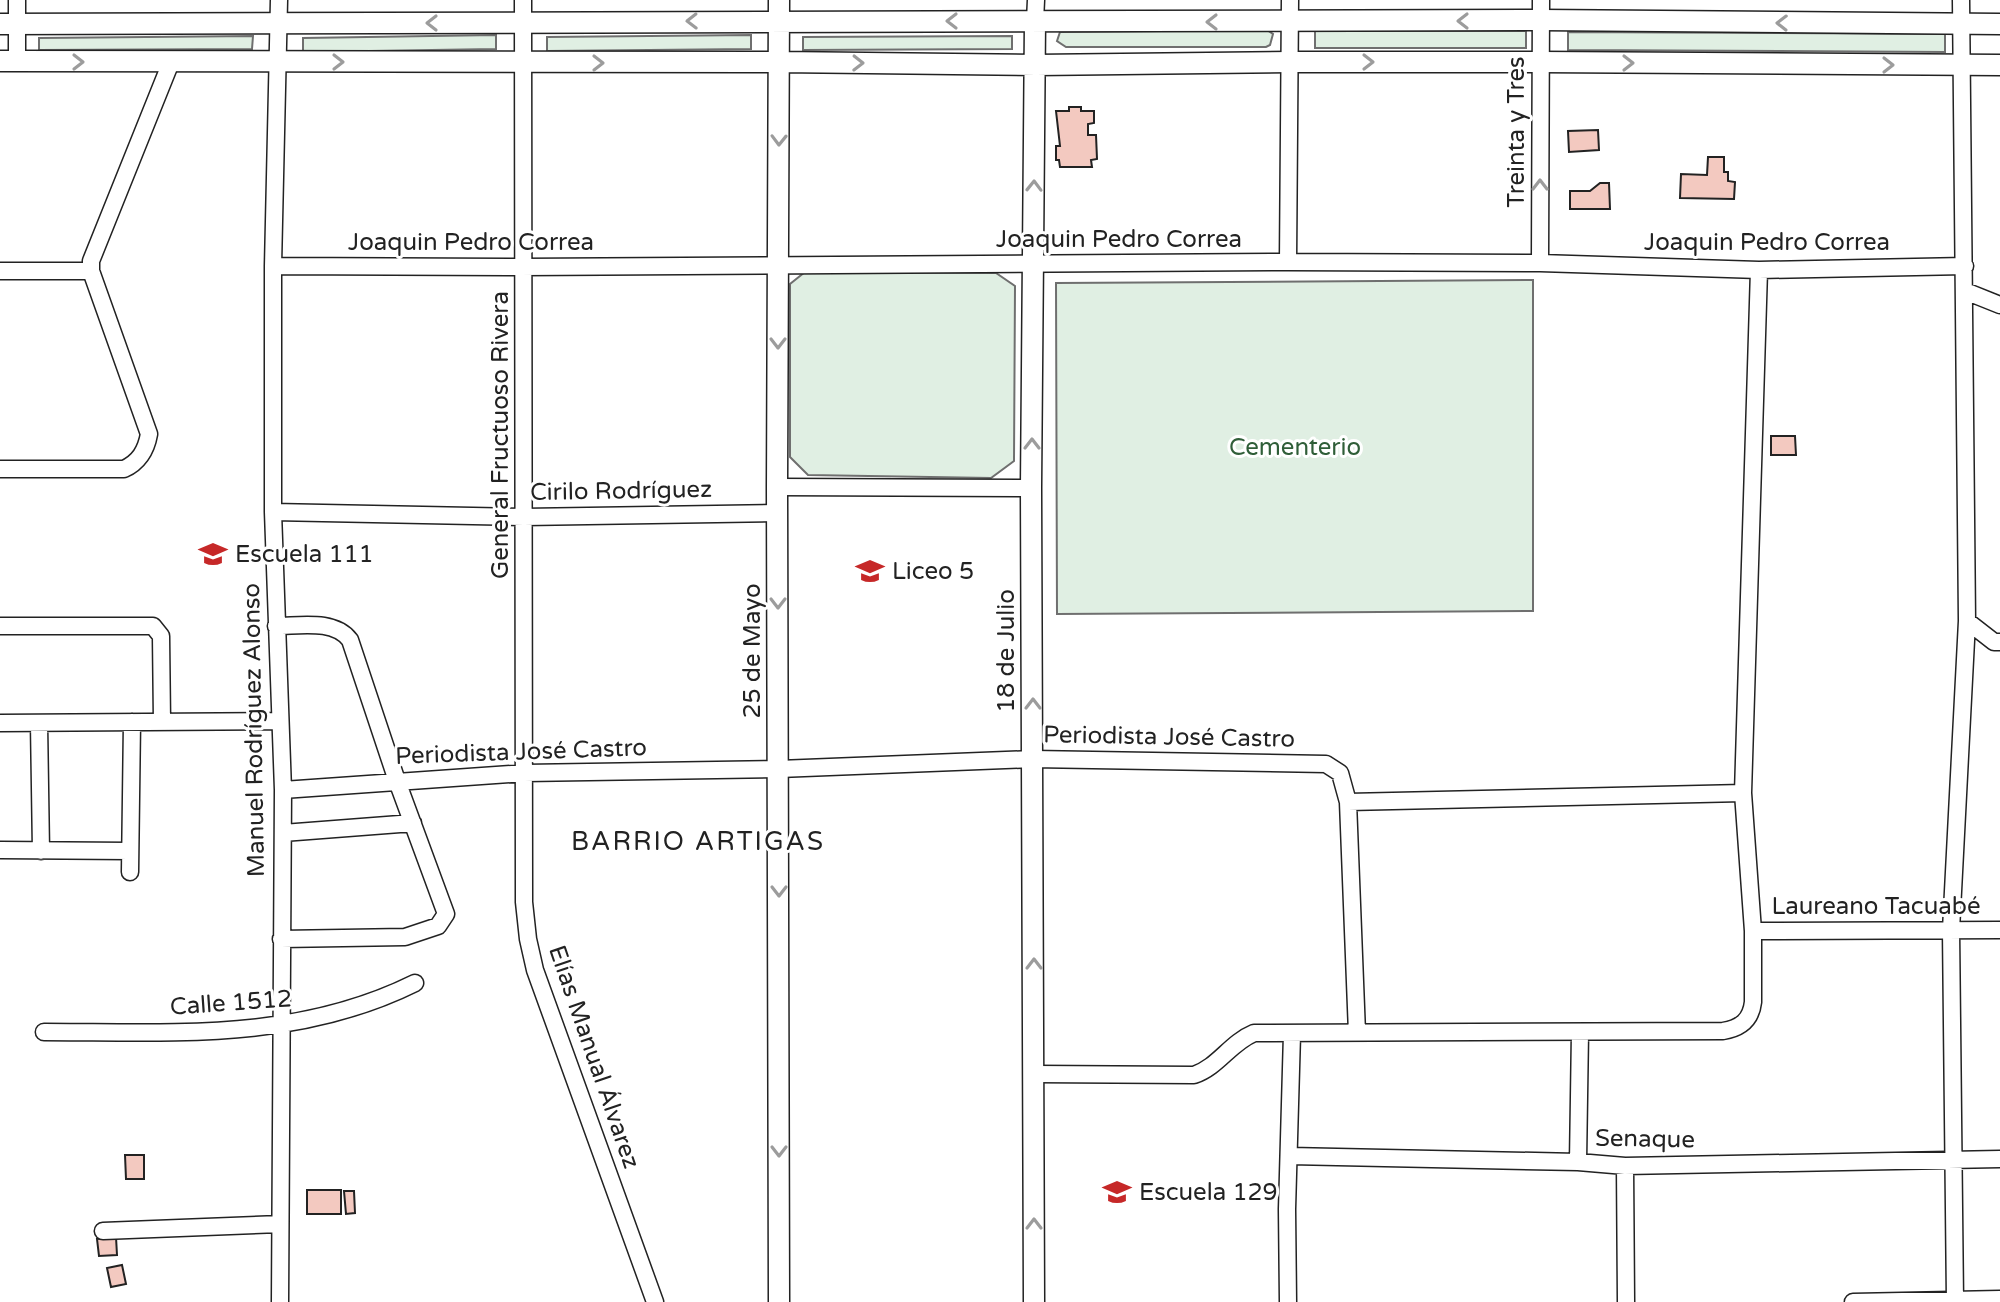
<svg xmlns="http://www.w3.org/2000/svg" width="2000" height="1302" font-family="'Varela Round',sans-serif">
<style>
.green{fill:#e0efe3;stroke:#6f6f6f;stroke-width:2}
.building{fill:#f3c9c0;stroke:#222;stroke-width:2}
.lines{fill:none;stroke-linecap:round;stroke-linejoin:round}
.minor-casing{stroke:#222;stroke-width:19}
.tertiary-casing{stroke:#222;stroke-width:23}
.minor{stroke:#fff;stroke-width:16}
.tertiary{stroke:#fff;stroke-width:20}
.oneway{stroke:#9c9c9c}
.labels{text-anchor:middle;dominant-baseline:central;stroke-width:6;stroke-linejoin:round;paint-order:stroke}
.street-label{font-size:24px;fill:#222;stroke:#fff}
.park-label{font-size:24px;fill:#2f5e38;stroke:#fff}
.poi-label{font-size:24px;fill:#222;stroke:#fff;text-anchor:start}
.neighbourhood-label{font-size:26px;letter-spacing:2px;fill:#222;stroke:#fff}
</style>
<rect width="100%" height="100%" fill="#fff"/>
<path class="green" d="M1267 30 1273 34 1270 45 1266 47H1066L1057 41 1060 32Z
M1315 31H1526V48H1315Z
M1568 32 1945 34V52L1568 50Z
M496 35V49L303 52V38Z
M751 35V49L547 51V37Z
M253 36 252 49 39 50V38Z
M1012 36V49L803 50V37Z
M805 272 996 273 1015 286 1014 461 991 478 808 475 790 457V284Z
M1533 280V611L1057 614 1056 283Z"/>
<path class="building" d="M1069 107H1081V111H1094V123L1088 124V135H1096L1097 159 1091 160 1092 167H1060L1059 160H1056V146H1060L1056 111H1069Z
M1598 130 1599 150 1569 152 1568 131Z
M1708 157H1724V172H1728V181L1735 182 1734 199 1680 198 1681 174 1707 175Z
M1600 183H1609L1610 209H1570V191H1590Z
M1771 436H1795L1796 455H1771Z
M125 1155H144V1179H126Z
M307 1190H341V1214H307Z
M344 1191H354L355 1213 346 1214Z
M116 1237 117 1255 99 1256 97 1239Z
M122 1265 126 1284 111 1287 107 1268Z"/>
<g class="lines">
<defs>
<path id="minor" d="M17 0V61
M279 0 273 266V512L283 790 280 1302
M523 0 524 902 528 939 535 970 655 1302
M1035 21 1036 0
M1288 262 1290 0
M1540 263 1541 0
M273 266 523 267 1288 262 1540 263 1759 270 1965 266
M0 271H91
M1965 291 2000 305
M0 469H124C139 462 146 451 149 434L91 271V261L171 62
M777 487 1031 488
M273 512 524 517 778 513
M1967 621 1994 642H2000
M0 626H153L161 636 162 722
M276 626C300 626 334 619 350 640L397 781 446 914 438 926 405 937 281 939
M0 723 279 721
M39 723 41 851
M283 790 525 773 779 769 1033 759 1326 764 1340 773 1348 802 1357 1033
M1348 802 1743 793
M283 833 413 823
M0 850 130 851
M130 872 132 722
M1753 931 2000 930
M44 1032C172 1032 296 1042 415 983
M1035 1074 1194 1075C1218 1067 1230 1043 1254 1033L1723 1031C1741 1028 1751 1020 1753 1002V931L1743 793 1759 270
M1290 1156 1578 1162 1625 1166 2000 1159
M1578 1162 1580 1032
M1625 1166 1626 1302
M103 1231 280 1224
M1288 1302 1287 1209 1292 1034
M1853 1302 2000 1299
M1955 1302 1951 930 1967 621 1961 0"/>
<path id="tertiary" d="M779 0 777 487 779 1302
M0 24 1541 20 2000 24
M0 61 780 62 1036 65 1290 62H1540L2000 65
M1034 1302 1031 488 1035 21"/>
</defs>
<use href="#minor" class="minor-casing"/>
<use href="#tertiary" class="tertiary-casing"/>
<use href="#minor" class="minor"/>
<use href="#tertiary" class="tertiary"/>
</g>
<defs><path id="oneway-chevron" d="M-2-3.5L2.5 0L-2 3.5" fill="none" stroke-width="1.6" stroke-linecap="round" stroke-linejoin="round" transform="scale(2)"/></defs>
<g class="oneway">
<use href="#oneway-chevron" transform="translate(692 21) rotate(179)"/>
<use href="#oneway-chevron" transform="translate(952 21) rotate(-180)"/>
<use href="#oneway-chevron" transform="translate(1463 21) rotate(180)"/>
<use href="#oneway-chevron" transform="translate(1212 22) rotate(180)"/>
<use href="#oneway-chevron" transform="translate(432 23) rotate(180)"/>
<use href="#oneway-chevron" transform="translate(1782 23) rotate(-179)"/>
<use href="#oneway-chevron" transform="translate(78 62)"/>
<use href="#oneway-chevron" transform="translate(338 62)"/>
<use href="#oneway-chevron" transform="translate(1368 62)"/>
<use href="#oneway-chevron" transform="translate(598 63)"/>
<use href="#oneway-chevron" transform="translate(858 63) rotate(1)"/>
<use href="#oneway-chevron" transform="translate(1628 63)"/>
<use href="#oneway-chevron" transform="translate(1888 65)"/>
<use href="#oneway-chevron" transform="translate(779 140) rotate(91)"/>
<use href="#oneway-chevron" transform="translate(1540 185) rotate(-90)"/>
<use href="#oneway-chevron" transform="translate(1034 186) rotate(-89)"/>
<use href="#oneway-chevron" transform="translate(778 343) rotate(90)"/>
<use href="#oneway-chevron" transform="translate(1032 444) rotate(-90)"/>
<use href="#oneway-chevron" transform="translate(778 603) rotate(90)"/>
<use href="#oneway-chevron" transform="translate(1033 704) rotate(-90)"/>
<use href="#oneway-chevron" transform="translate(779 891) rotate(90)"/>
<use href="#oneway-chevron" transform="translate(1034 964) rotate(-90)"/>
<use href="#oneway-chevron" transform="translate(779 1151) rotate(90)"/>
<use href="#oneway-chevron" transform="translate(1034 1224) rotate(-90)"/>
</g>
<defs>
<symbol id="school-bare" viewBox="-9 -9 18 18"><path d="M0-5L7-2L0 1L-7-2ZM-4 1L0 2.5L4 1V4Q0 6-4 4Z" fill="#c62828" stroke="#fff" stroke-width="2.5" paint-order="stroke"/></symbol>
</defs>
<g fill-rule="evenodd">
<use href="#school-bare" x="193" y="534" width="40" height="40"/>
<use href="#school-bare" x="850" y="551" width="40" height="40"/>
<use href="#school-bare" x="1097" y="1172" width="40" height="40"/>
</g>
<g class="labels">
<g class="street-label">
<text transform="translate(1516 132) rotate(-90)">Treinta y Tres</text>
<text x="1119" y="239">Joaquin Pedro Correa</text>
<text x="471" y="242">Joaquin Pedro Correa</text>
<text x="1767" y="242">Joaquin Pedro Correa</text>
<text transform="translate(500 435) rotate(-90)">General Fructuoso Rivera</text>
<text transform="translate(621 491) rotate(-1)">Cirilo Rodríguez</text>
<text transform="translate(752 651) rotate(-90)">25 de Mayo</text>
<text transform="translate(1006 651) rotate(-90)">18 de Julio</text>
<text transform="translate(254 730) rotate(-91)">Manuel Rodríguez Alonso</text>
<text transform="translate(1169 737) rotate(1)">Periodista José Castro</text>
<text transform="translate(521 752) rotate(-2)">Periodista José Castro</text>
<text x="1876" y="906">Laureano Tacuabé</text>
<text transform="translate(231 1003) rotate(-4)">Calle 1512</text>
<text transform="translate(594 1057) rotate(71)">Elías Manual Álvarez</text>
<text transform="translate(1645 1139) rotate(1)">Senaque</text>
</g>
<g class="park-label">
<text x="1295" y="447">Cementerio</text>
</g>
<g class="poi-label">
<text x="235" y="554">Escuela 111</text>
<text x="892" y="571">Liceo 5</text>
<text x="1139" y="1192">Escuela 129</text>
</g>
<g class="neighbourhood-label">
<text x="698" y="841">BARRIO ARTIGAS</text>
</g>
</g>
</svg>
